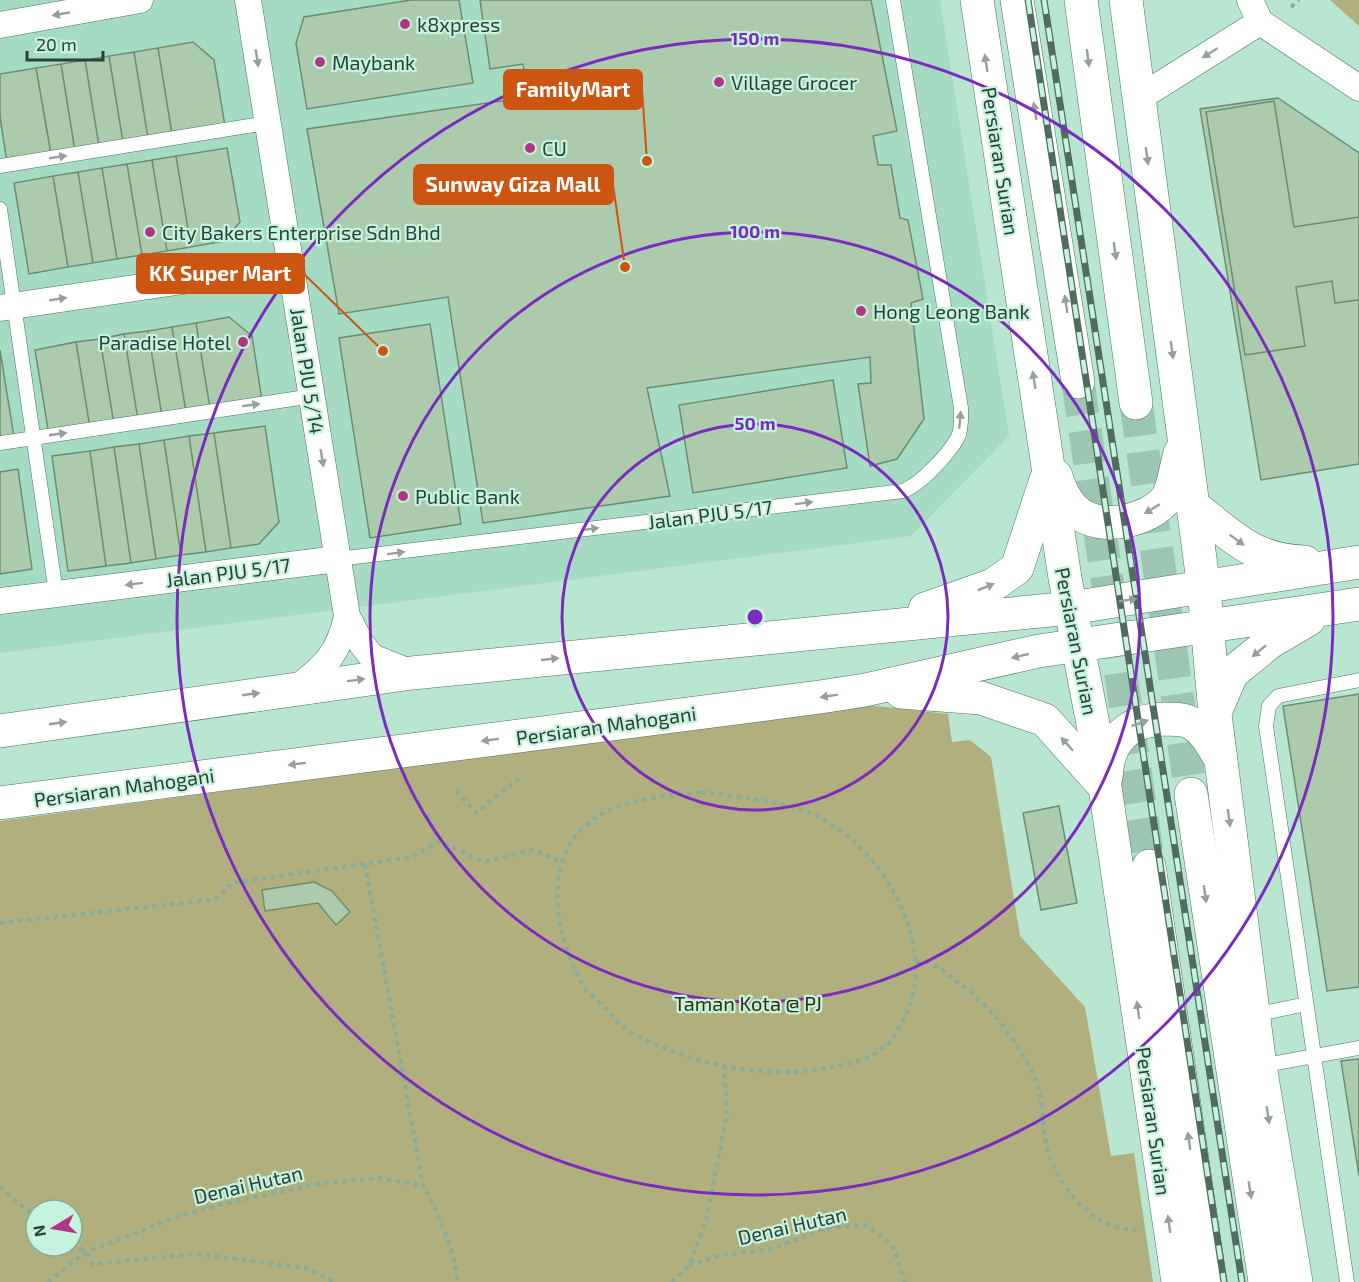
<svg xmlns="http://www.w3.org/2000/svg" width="1359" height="1282" font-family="'Exo 2',sans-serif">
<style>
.built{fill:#a5dbc3}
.green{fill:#b2af7e;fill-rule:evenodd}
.building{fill:#abcbac;stroke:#6e8c6f;stroke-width:1.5}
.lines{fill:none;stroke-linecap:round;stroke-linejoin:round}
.primary-tunnel{stroke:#9cc5b2;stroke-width:33;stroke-dasharray:33 16;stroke-linecap:butt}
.service-casing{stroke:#497361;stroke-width:15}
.minor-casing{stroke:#497361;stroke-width:27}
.secondary-casing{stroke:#497361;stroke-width:34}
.primary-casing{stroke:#497361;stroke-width:34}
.path{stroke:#87ac9b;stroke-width:4;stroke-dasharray:4.5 4.5;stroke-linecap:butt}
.service{stroke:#fff;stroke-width:14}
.minor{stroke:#fff;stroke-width:26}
.secondary{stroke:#fff;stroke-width:33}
.primary{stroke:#fff;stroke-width:33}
.rail-casing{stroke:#516c5f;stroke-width:7}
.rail{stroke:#c5f3de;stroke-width:4.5;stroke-dasharray:14;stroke-linecap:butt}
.oneway{fill:#96a09b}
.ring{fill:none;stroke:#7b2cbf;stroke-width:3}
.poi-dot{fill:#b23585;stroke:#c5f3de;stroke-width:2}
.labels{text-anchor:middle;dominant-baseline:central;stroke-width:4.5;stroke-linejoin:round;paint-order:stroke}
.poi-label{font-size:20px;fill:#2d4037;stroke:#c5f3de;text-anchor:start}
.street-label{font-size:20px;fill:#2d4037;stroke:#c5f3de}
.park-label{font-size:20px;fill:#302d0a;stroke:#c5f3de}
.centre{fill:#7b2cbf;stroke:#c5f3de;stroke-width:3}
.ring-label{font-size:18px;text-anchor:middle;font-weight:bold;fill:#7b2cbf;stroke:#c5f3de;stroke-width:4.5;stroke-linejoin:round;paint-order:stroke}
.leader{fill:none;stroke:#cc5512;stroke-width:2}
.callout-dot{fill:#cc5512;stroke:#c5f3de;stroke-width:2}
.callout{fill:#cc5512;stroke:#cc5512;stroke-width:2}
.callout-label{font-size:21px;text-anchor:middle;font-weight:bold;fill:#fff}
</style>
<rect width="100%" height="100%" fill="#b8e6d1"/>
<path class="built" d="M0 0H940L1009 436 911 536 0 653Z"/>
<path class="green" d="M1330 0H1359V26Z
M867 705 948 714 952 742 970 740 991 757 1020 936 1085 1007 1111 1156 1134 1153 1153 1282H0V821ZM36 1210H72V1246H36Z"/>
<path class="building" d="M411 0H459L473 83 307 109 296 43 304 17Z
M480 0H871L897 131 873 136 878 165H891L900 218 908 220 923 299 911 303 924 419 897 459 870 466 858 384 871 383 870 357 647 388 670 496 483 523 448 297 339 314 307 129 529 97 523 64 490 69Z
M193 42 214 60 225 126 172 134 158 48Z
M158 48 172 134 148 138 134 52Z
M134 52 148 138 123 142 109 56Z
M109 56 123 142 99 146 85 60Z
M85 60 99 146 75 151 61 64Z
M61 64 75 151 51 154 36 68Z
M36 68 51 154 7 162 0 117V74Z
M1278 98 1359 153V464L1261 480 1200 109Z
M1274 101 1294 227 1359 217V300L1335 303 1332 281 1296 287 1305 346 1245 355 1206 112Z
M227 148 240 222 224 241 191 247 176 156Z
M176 156 191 247 167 251 152 160Z
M152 160 167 251 142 255 127 164Z
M127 164 142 255 117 259 102 168Z
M102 168 117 259 93 263 78 172Z
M78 172 93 263 68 267 53 176Z
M53 176 68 267 29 274 14 183Z
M229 317 252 336 262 400 210 408 196 323Z
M196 323 210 408 186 412 172 327Z
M430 324 461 524 370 538 339 338Z
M172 327 186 412 162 416 148 331Z
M148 331 162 416 138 420 124 334Z
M124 334 138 420 114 424 100 339Z
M100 339 114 424 90 428 76 342Z
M76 342 90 428 49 435 35 350Z
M0 350 14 437 0 440Z
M833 380 847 468 693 493 679 405Z
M265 426 279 522 259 544 231 548 214 433Z
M214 433 231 548 206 552 189 436Z
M189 436 206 552 181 555 164 440Z
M164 440 181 555 156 559 139 444Z
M139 444 156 559 131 563 114 447Z
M114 447 131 563 106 566 90 451Z
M90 451 106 566 68 571 52 456Z
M18 469 32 569 0 574V472Z
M1359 694V987L1327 991 1283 706Z
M1059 806 1077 903 1041 910 1023 813Z
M314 882 332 891 350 912 336 925 318 903 265 911 262 890Z
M1359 1059V1176L1341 1061Z"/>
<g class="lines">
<path class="primary-tunnel" d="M1078 382 1149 866
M1136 403 1191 794"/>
<defs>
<path id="service" d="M0 166 267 123
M0 209 56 593
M0 443 313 396
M338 559 903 491C921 484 949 454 958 437 962 429 961 417 961 408L893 0
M1254 1015 1306 1004
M1260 1066 1359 1048
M1347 1282 1266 726 1269 706 1278 696 1359 680"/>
<path id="minor" d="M248 0 347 616 361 643 372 657 412 673
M1250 0 1260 22 1359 88
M0 25 140 0
M1139 98 1260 22
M0 308 290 265
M0 601 338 559
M298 687C327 665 339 652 347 616"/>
<path id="secondary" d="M977 0 1065 578 1105 787 1178 1282
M1126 0 1204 589 1215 714 1260 1066 1296 1282
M1056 476C1059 488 1067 504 1077 512 1100 532 1150 521 1167 498 1174 487 1176 466 1180 453
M1191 504C1230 534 1252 561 1305 562
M925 609 993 585 1017 568 1046 480
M901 692 981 698 1045 720 1104 786
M1216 710 1232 673 1270 642 1309 619
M0 731 412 673 1071 608 1359 562
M1106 777C1108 741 1127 720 1164 719 1172 719 1184 719 1191 723 1205 730 1212 745 1220 758
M0 803 820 697 865 690 1039 651 1359 604"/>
<path id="primary" d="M1017 0 1078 382
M1081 0 1136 403
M1191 794 1265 1282
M1149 866 1210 1282"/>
</defs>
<use href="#service" class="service-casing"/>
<use href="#minor" class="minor-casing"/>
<use href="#secondary" class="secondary-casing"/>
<use href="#primary" class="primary-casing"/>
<path class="path" d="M1291 7 1299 0
M456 791 476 813 523 775
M701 792C740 797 792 801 826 821 888 856 942 954 902 1022 898 1029 894 1038 888 1044 871 1060 849 1064 827 1068 761 1080 688 1064 629 1031 621 1026 613 1017 607 1010 599 1002 588 993 582 984 553 930 539 851 601 814 628 798 671 796 701 792Z
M427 815 440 841
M365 864 423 1186C440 1217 453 1246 458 1282
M0 923 211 900 219 897 232 883 411 857 440 841 484 862 533 850 560 861
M916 962C938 961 942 971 959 983 990 1004 1026 1051 1038 1087 1045 1109 1042 1134 1049 1155 1062 1193 1100 1235 1142 1229
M0 1187 36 1218
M72 1243 86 1252 93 1264 197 1254 306 1268 335 1282
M689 1265 722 1255 771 1249 828 1228 866 1225 892 1244 905 1282
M48 1282 86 1252 182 1215 229 1203 316 1184 380 1178 423 1186
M672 1282 689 1265 706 1221 727 1114 724 1066"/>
<use href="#service" class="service"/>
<use href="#minor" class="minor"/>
<use href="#secondary" class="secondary"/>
<use href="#primary" class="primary"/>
<defs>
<path id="rail" d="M1028 0 1224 1282
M1044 0 1242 1282"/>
</defs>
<use href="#rail" class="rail-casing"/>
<use href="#rail" class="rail"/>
</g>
<defs><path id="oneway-solid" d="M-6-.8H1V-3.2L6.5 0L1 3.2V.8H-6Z" transform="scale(1.5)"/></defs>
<g class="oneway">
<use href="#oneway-solid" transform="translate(61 14) rotate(170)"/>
<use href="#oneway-solid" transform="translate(1210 53) rotate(148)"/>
<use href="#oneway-solid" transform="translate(257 58) rotate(81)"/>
<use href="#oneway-solid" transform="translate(1088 58) rotate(83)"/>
<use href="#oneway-solid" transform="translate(986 63) rotate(-99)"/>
<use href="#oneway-solid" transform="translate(1035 111) rotate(-99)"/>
<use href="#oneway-solid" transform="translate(1147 156) rotate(82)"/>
<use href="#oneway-solid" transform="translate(58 157) rotate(-9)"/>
<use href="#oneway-solid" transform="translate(1115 251) rotate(82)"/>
<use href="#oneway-solid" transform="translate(58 299) rotate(-9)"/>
<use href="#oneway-solid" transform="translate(1066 304) rotate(-99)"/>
<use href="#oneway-solid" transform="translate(1172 350) rotate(82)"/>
<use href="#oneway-solid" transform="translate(1034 380) rotate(-99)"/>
<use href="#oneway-solid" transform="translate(251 405) rotate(-8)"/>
<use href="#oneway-solid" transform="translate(960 420) rotate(-85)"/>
<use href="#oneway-solid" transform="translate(58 434) rotate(-8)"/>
<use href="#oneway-solid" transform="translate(322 458) rotate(81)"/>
<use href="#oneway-solid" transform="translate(804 503) rotate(-7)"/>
<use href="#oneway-solid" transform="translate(1152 509) rotate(149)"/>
<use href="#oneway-solid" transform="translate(590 529) rotate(-7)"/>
<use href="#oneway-solid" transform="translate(1237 540) rotate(36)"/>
<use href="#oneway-solid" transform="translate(396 553) rotate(-7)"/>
<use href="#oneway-solid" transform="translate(134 584) rotate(173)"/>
<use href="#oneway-solid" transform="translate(986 587) rotate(-22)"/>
<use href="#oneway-solid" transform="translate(1128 600) rotate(-8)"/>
<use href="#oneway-solid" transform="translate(1259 651) rotate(141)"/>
<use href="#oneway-solid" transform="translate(1020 656) rotate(167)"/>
<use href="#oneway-solid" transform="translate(550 659) rotate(-6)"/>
<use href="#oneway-solid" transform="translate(356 680) rotate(-7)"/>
<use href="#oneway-solid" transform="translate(251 694) rotate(-8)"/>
<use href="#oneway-solid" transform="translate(829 696) rotate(171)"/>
<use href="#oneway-solid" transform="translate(58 723) rotate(-8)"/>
<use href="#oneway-solid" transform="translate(1140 723) rotate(-19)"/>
<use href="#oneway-solid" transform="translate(490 740) rotate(173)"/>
<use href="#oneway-solid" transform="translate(1067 744) rotate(-132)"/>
<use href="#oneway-solid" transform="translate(297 764) rotate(173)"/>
<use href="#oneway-solid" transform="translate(1229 818) rotate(82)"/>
<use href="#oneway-solid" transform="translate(1205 894) rotate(82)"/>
<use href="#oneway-solid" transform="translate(1138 1010) rotate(-98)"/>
<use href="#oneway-solid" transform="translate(1268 1115) rotate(81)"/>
<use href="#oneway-solid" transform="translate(1189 1141) rotate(-98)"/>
<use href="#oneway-solid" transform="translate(1250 1190) rotate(81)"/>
<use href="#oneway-solid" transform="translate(1169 1224) rotate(-98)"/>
</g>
<g class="ring">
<circle cx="755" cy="617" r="193"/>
<circle cx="755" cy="617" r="385"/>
<circle cx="755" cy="617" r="578"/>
</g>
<g class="poi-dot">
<circle cx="405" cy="24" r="6"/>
<circle cx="320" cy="62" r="6"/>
<circle cx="719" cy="82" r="6"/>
<circle cx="530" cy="148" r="6"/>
<circle cx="150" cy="232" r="6"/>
<circle cx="861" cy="311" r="6"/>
<circle cx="243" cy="342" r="6"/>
<circle cx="403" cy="496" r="6"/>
</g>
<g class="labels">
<g class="poi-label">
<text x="417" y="24">k8xpress</text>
<text x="332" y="62">Maybank</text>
<text x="731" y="82">Village Grocer</text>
<text x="542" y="148">CU</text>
<text x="162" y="232">City Bakers Enterprise Sdn Bhd</text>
<text x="873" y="311">Hong Leong Bank</text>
<text x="231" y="342" text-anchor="end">Paradise Hotel</text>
<text x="415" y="496">Public Bank</text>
</g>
<g class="street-label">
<text transform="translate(1001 161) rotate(81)">Persiaran Surian</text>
<text transform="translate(308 371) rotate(81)">Jalan PJU 5/14</text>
<text transform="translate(710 514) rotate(-7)">Jalan PJU 5/17</text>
<text transform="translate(228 572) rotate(-7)">Jalan PJU 5/17</text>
<text transform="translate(1077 641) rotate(79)">Persiaran Surian</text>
<text transform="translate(606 725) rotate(-8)">Persiaran Mahogani</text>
<text transform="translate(124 787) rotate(-8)">Persiaran Mahogani</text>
<text transform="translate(1154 1121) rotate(82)">Persiaran Surian</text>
<text transform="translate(248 1184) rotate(-13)">Denai Hutan</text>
<text transform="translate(792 1225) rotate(-13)">Denai Hutan</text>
</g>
<g class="park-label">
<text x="748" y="1003">Taman Kota @ PJ</text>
</g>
</g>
<circle cx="755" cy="617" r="9" class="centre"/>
<g class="ring-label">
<text x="755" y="45">150 m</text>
<text x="755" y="238">100 m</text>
<text x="755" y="430">50 m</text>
</g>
<path class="leader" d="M647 161L642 90M625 267L613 185M383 351L304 274"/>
<g class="callout-dot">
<circle cx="647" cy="161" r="6"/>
<circle cx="625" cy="267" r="6"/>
<circle cx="383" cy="351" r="6"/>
</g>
<g class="callout">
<rect x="504" y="70" width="138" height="39" rx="6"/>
<rect x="414" y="165" width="199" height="39" rx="6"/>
<rect x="137" y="254" width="167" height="39" rx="6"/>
</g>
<g class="callout-label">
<text x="573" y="97">FamilyMart</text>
<text x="513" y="192">Sunway Giza Mall</text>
<text x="220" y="281">KK Super Mart</text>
</g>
<g transform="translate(54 1228) rotate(259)"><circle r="28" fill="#c5f3de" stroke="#88ab9b" stroke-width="1.5"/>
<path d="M0-4.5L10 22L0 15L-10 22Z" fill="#b23585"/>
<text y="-9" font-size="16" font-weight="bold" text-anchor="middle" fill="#2d4037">N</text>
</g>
<path d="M27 51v9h76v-9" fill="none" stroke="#2d4037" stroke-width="3"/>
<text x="36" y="51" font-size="18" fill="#2d4037" stroke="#c5f3de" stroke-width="4.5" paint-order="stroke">20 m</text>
</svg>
